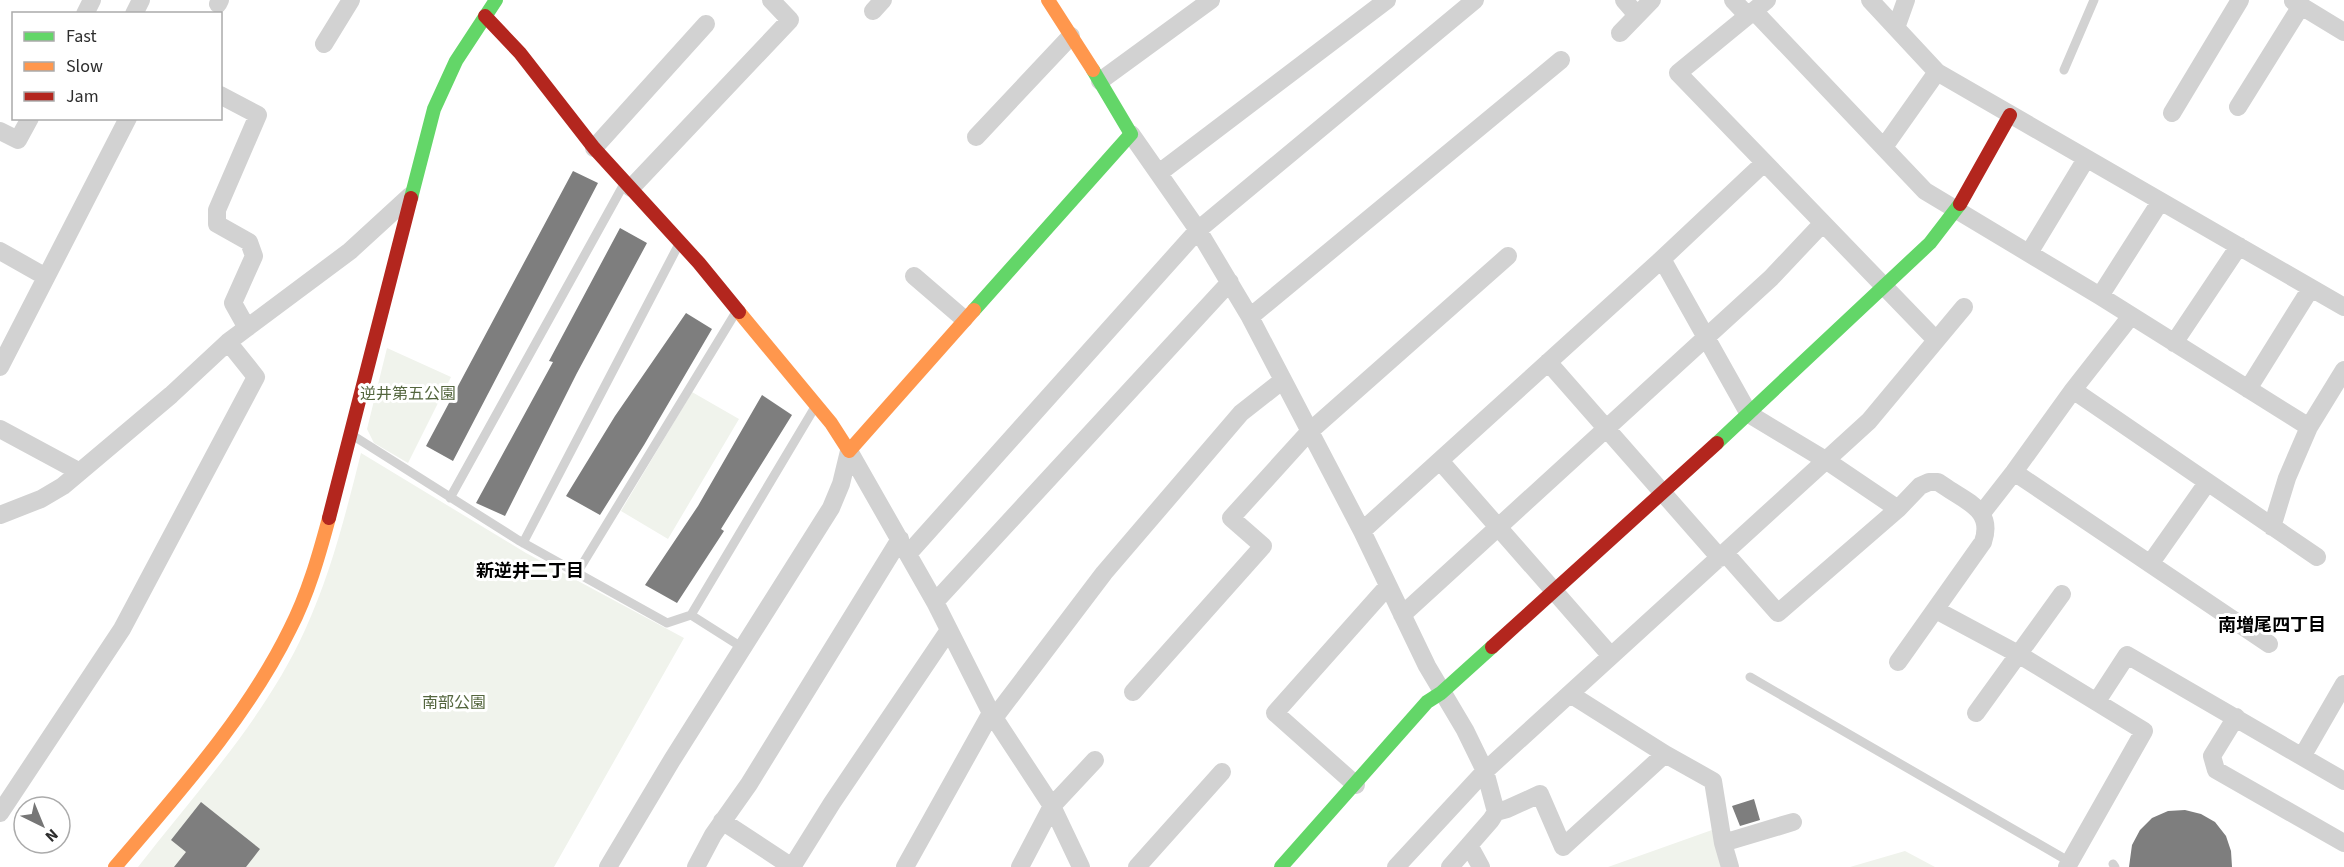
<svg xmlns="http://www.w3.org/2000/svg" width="2344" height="867" font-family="'Source Sans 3','Noto Sans JP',sans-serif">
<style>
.green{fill:#f0f3ec}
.building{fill:#7e7e7e}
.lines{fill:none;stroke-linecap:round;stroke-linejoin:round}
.lane{stroke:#d2d2d2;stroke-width:9}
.street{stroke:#d2d2d2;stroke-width:18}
.fast{stroke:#63d668;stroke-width:14}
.slow{stroke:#ff974d;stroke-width:14}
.jam{stroke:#b3261e;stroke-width:14}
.labels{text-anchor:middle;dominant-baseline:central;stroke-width:6;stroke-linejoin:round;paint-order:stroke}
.park-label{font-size:16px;fill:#54663e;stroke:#fff}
.neighbourhood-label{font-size:18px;font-weight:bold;fill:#000;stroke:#fff}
</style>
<rect width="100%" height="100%" fill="#fff"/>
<path class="green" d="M387 348 451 377 408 463 374 443 367 429Z
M692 392 739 419 668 539 621 511Z
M361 453 526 553 684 638 554 867H138C197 791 265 718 305 630 331 573 346 513 361 453Z
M1712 830 1722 867H1608Z
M1905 851 1935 867H1850Z"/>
<path class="building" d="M573 171 598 183 453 461 426 446Z
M620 228 647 243 577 373 505 516 476 503 553 362 549 361Z
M686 313 712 329 644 445 600 515 566 496 615 416Z
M762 395 792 415 721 529 724 531 677 603 645 585 698 506Z
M1754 799 1760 820 1740 826 1732 806Z
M201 802 260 849 246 867H174L186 852 171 840Z
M2185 810 2201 814 2215 822 2226 836 2231 851 2232 867H2129L2132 845 2140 830 2152 818 2168 811Z"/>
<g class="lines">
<path class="lane" d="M2064 70 2094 0
M352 435 518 540 667 623 691 615 815 407
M450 498 624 184
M523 543 679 244
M577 573 736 312
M691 615 743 648
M1750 677 2070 862
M2113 864 2115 867"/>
<path class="street" d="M1624 0 1637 15
M1733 0 1748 16
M1767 0 1678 73 1935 339
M1870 0 1937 72 2344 307
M2293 1 2344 32
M218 4 220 0
M873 11 883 0
M1754 11 1925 191 2100 296 2309 427
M85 14 92 0
M134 14 141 0
M1896 28 1906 0
M1620 33 1652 0
M324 44 351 0
M1100 81 1211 0
M220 95 258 115 217 210V224L249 242 254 256 233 303 247 328
M2238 107 2301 6
M2172 113 2240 0
M0 131 18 140 30 118
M1131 134 1198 230 1250 317 1362 531 1427 666 1465 730 1485 771 1496 812 1491 820 1450 867
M976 137 1071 36
M1884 147 1937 72
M594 148 706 24
M1159 173 1387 0
M631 188 790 20 771 0
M0 251 46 277
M2029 253 2086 159
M1662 259 1749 414 1827 461 1898 509
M914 276 964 319
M2100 296 2160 202
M1250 317 1561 60
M2174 343 2239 246
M1548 362 1720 558
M0 367 128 118
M2248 389 2311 288
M2073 390 2317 557
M0 429 78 471
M849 451 935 602 991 713 1052 806 1081 867
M1441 462 1611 656
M2014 472 2269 644
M1982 513 2014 472 2073 390 2131 316
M0 515 41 499 63 486 171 395 228 342 350 251 410 196
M2272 527 2287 478 2309 427 2344 370
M1362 531 1662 259 1764 163
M1725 553 1778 613 1898 509 1920 486 1929 482H1938L1944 486C1967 502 1994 510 1983 542L1898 662
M908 554 1198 230 1475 0
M2150 564 2207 483
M935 602 1230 282
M1936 610 2018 654 2144 731 2067 867
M1402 615 1771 278 1822 224
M1133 692 1263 546 1231 518 1309 432 1508 256
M1570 694 1665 754 1713 781 1723 843 1730 867
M2097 701 2127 655 2344 781
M1976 713 2062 594
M2236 717 2212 756 2216 770 2344 843
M994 718 1104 573 1241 413 1283 380
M2303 755 2344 684
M1356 785 1275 713 1388 586
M1496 812 1507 809 1540 794 1563 847 1665 754
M0 813 122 629 256 377 228 342
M722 821 792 867
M1723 843 1793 822
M1469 845 1481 867
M608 867 672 760 831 508 841 484 849 451
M696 867 713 835 749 784 900 539
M792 867 832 803 949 630
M905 867 991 713
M1020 867 1052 806 1095 760
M1137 867 1222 772
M1396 867 1485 771 1869 421 1964 307"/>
<path class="fast" d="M411 198 434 109 456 61 496 0
M974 310 1131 134 1093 70
M1717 443 1930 243 1960 204
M1281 867 1427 702 1441 693 1492 647"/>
<path class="slow" d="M1048 0 1093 70
M739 312 831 423 849 451 974 310
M115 867C178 793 247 717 290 629 308 594 319 555 329 518"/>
<path class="jam" d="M485 16 520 53 594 148 699 263 739 312
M1960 204 2010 115
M329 518 411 198
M1492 647 1717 443"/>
</g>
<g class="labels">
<g class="park-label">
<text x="408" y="394">逆井第五公園</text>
<text x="454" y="703">南部公園</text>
</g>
<g class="neighbourhood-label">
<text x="530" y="571">新逆井二丁目</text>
<text x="2272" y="625">南増尾四丁目</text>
</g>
</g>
<rect x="12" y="12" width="210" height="108" fill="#ffffff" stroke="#ababab" stroke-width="1.5"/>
<rect x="24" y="32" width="30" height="9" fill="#63d668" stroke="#ababab" stroke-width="1.5"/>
<text x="66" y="42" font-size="18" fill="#2d2d2d">Fast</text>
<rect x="24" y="62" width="30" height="9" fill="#ff974d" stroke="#ababab" stroke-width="1.5"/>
<text x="66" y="72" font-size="18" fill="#2d2d2d">Slow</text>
<rect x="24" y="92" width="30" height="9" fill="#b3261e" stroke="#ababab" stroke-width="1.5"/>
<text x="66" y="102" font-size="18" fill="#2d2d2d">Jam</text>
<g transform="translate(42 825) rotate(137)"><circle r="28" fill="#ffffff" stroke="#ababab" stroke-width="1.5"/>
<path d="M0-4.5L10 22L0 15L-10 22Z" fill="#767676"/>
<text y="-9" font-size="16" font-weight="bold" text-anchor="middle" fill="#2d2d2d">N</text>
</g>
</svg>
